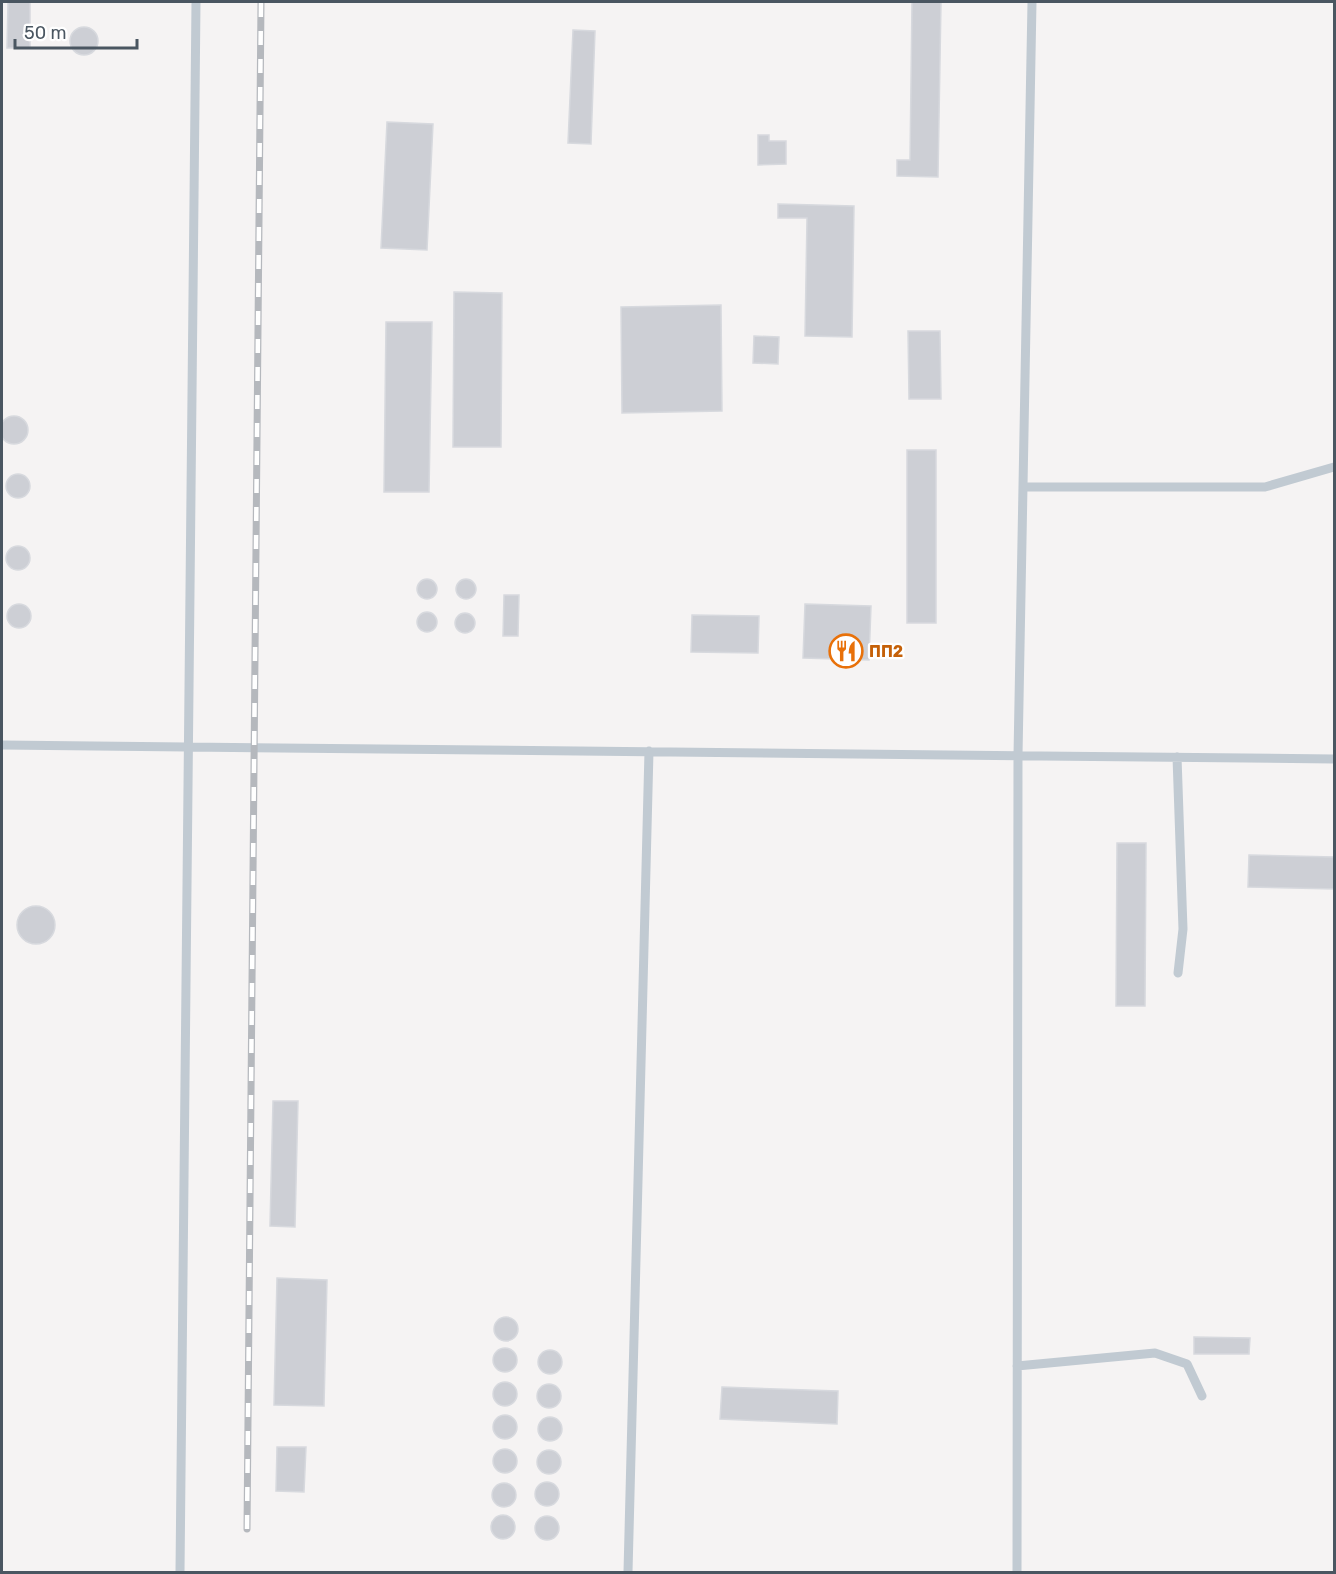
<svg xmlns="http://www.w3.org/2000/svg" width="1336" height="1574" font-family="Rubik,sans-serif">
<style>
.building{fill:#cdcfd5;stroke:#d7d9de;stroke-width:1.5}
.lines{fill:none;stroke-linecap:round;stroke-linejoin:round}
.lane{stroke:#c1cad2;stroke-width:9}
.rail-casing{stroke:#b5b8bd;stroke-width:7}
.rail{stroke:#fff;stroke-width:4.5;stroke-dasharray:14;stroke-linecap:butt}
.labels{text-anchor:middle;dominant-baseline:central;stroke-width:4.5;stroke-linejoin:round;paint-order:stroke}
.food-label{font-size:16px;font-weight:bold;fill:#c56008;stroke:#fff;text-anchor:start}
</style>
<rect width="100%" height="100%" fill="#f5f3f3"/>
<path class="building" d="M8 2H30V48H7Z
M912 2H941L938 177 897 176V160H910Z
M70 41a14 14 0 1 1 28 0a14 14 0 1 1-28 0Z
M573 30 595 31 591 144 568 143Z
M387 122 433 124 427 250 381 248Z
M758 135H769V141H786V164L758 165Z
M778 204 854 206 852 337 805 336 807 218H778Z
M454 292 502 293 501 447H453Z
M721 305 722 411 622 413 621 307Z
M386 322H432L429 492H384Z
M908 331H940L941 399H909Z
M754 336 779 337 778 364 753 363Z
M0 430a14 14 0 1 1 28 0a14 14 0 1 1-28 0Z
M907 450H936V623H907Z
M6 486a12 12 0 1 1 24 0a12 12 0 1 1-24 0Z
M6 558a12 12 0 1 1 24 0a12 12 0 1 1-24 0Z
M456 589a10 10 0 1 1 20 0a10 10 0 1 1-20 0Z
M417 589a10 10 0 1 1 20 0a10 10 0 1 1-20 0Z
M504 595H519L518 636H503Z
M7 616a12 12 0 1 1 24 0a12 12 0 1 1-24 0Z
M805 604 871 606 869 660 803 658Z
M417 622a10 10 0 1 1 20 0a10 10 0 1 1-20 0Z
M455 623a10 10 0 1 1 20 0a10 10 0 1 1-20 0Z
M692 615 759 616 758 653 691 652Z
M1117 843H1146L1145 1006H1116Z
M1249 855 1334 857V889L1248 887Z
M17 925a19 19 0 1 1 38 0a19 19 0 1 1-38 0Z
M273 1101H298L295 1227 270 1226Z
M277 1278 327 1280 324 1406 274 1405Z
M494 1329a12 12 0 1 1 24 0a12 12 0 1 1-24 0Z
M1194 1337 1250 1338 1249 1354H1194Z
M493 1360a12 12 0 1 1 24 0a12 12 0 1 1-24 0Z
M538 1362a12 12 0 1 1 24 0a12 12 0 1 1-24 0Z
M493 1394a12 12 0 1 1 24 0a12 12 0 1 1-24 0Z
M537 1396a12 12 0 1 1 24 0a12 12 0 1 1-24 0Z
M722 1387 838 1391 837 1424 720 1419Z
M493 1427a12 12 0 1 1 24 0a12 12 0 1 1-24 0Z
M538 1429a12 12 0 1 1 24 0a12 12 0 1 1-24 0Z
M277 1447H306L304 1492 276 1491Z
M493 1461a12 12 0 1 1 24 0a12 12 0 1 1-24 0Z
M537 1462a12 12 0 1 1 24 0a12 12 0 1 1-24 0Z
M535 1494a12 12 0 1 1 24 0a12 12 0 1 1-24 0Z
M492 1495a12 12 0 1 1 24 0a12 12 0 1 1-24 0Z
M491 1527a12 12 0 1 1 24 0a12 12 0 1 1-24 0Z
M535 1528a12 12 0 1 1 24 0a12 12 0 1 1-24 0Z"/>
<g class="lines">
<path class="lane" d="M1023 487H1265L1334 467
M2 745 1334 759
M1177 757 1183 929 1178 973
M1017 1366 1155 1353 1187 1364 1202 1396
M180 1572 196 2
M628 1572 649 751
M1017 1572 1018 755 1032 2"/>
<defs>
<path id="rail" d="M247 1529 261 2"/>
</defs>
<use href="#rail" class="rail-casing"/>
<use href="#rail" class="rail"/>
</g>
<defs>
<symbol id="restaurant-ring" viewBox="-11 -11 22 22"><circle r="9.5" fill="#fff" stroke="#e8710a" stroke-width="1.5"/><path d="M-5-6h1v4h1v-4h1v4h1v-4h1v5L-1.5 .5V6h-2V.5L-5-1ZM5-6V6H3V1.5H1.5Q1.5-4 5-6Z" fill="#e8710a"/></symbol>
</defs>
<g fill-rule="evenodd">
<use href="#restaurant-ring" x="827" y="632" width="38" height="38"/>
</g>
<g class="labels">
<g class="food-label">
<text x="869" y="651">ПП2</text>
</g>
</g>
<rect width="1336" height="1574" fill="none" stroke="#4a5661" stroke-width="6"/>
<path d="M15 39v9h122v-9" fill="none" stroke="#4a5661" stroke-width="3"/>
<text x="24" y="39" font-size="18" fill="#4a5661" stroke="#ffffff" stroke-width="4.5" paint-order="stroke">50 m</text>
</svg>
